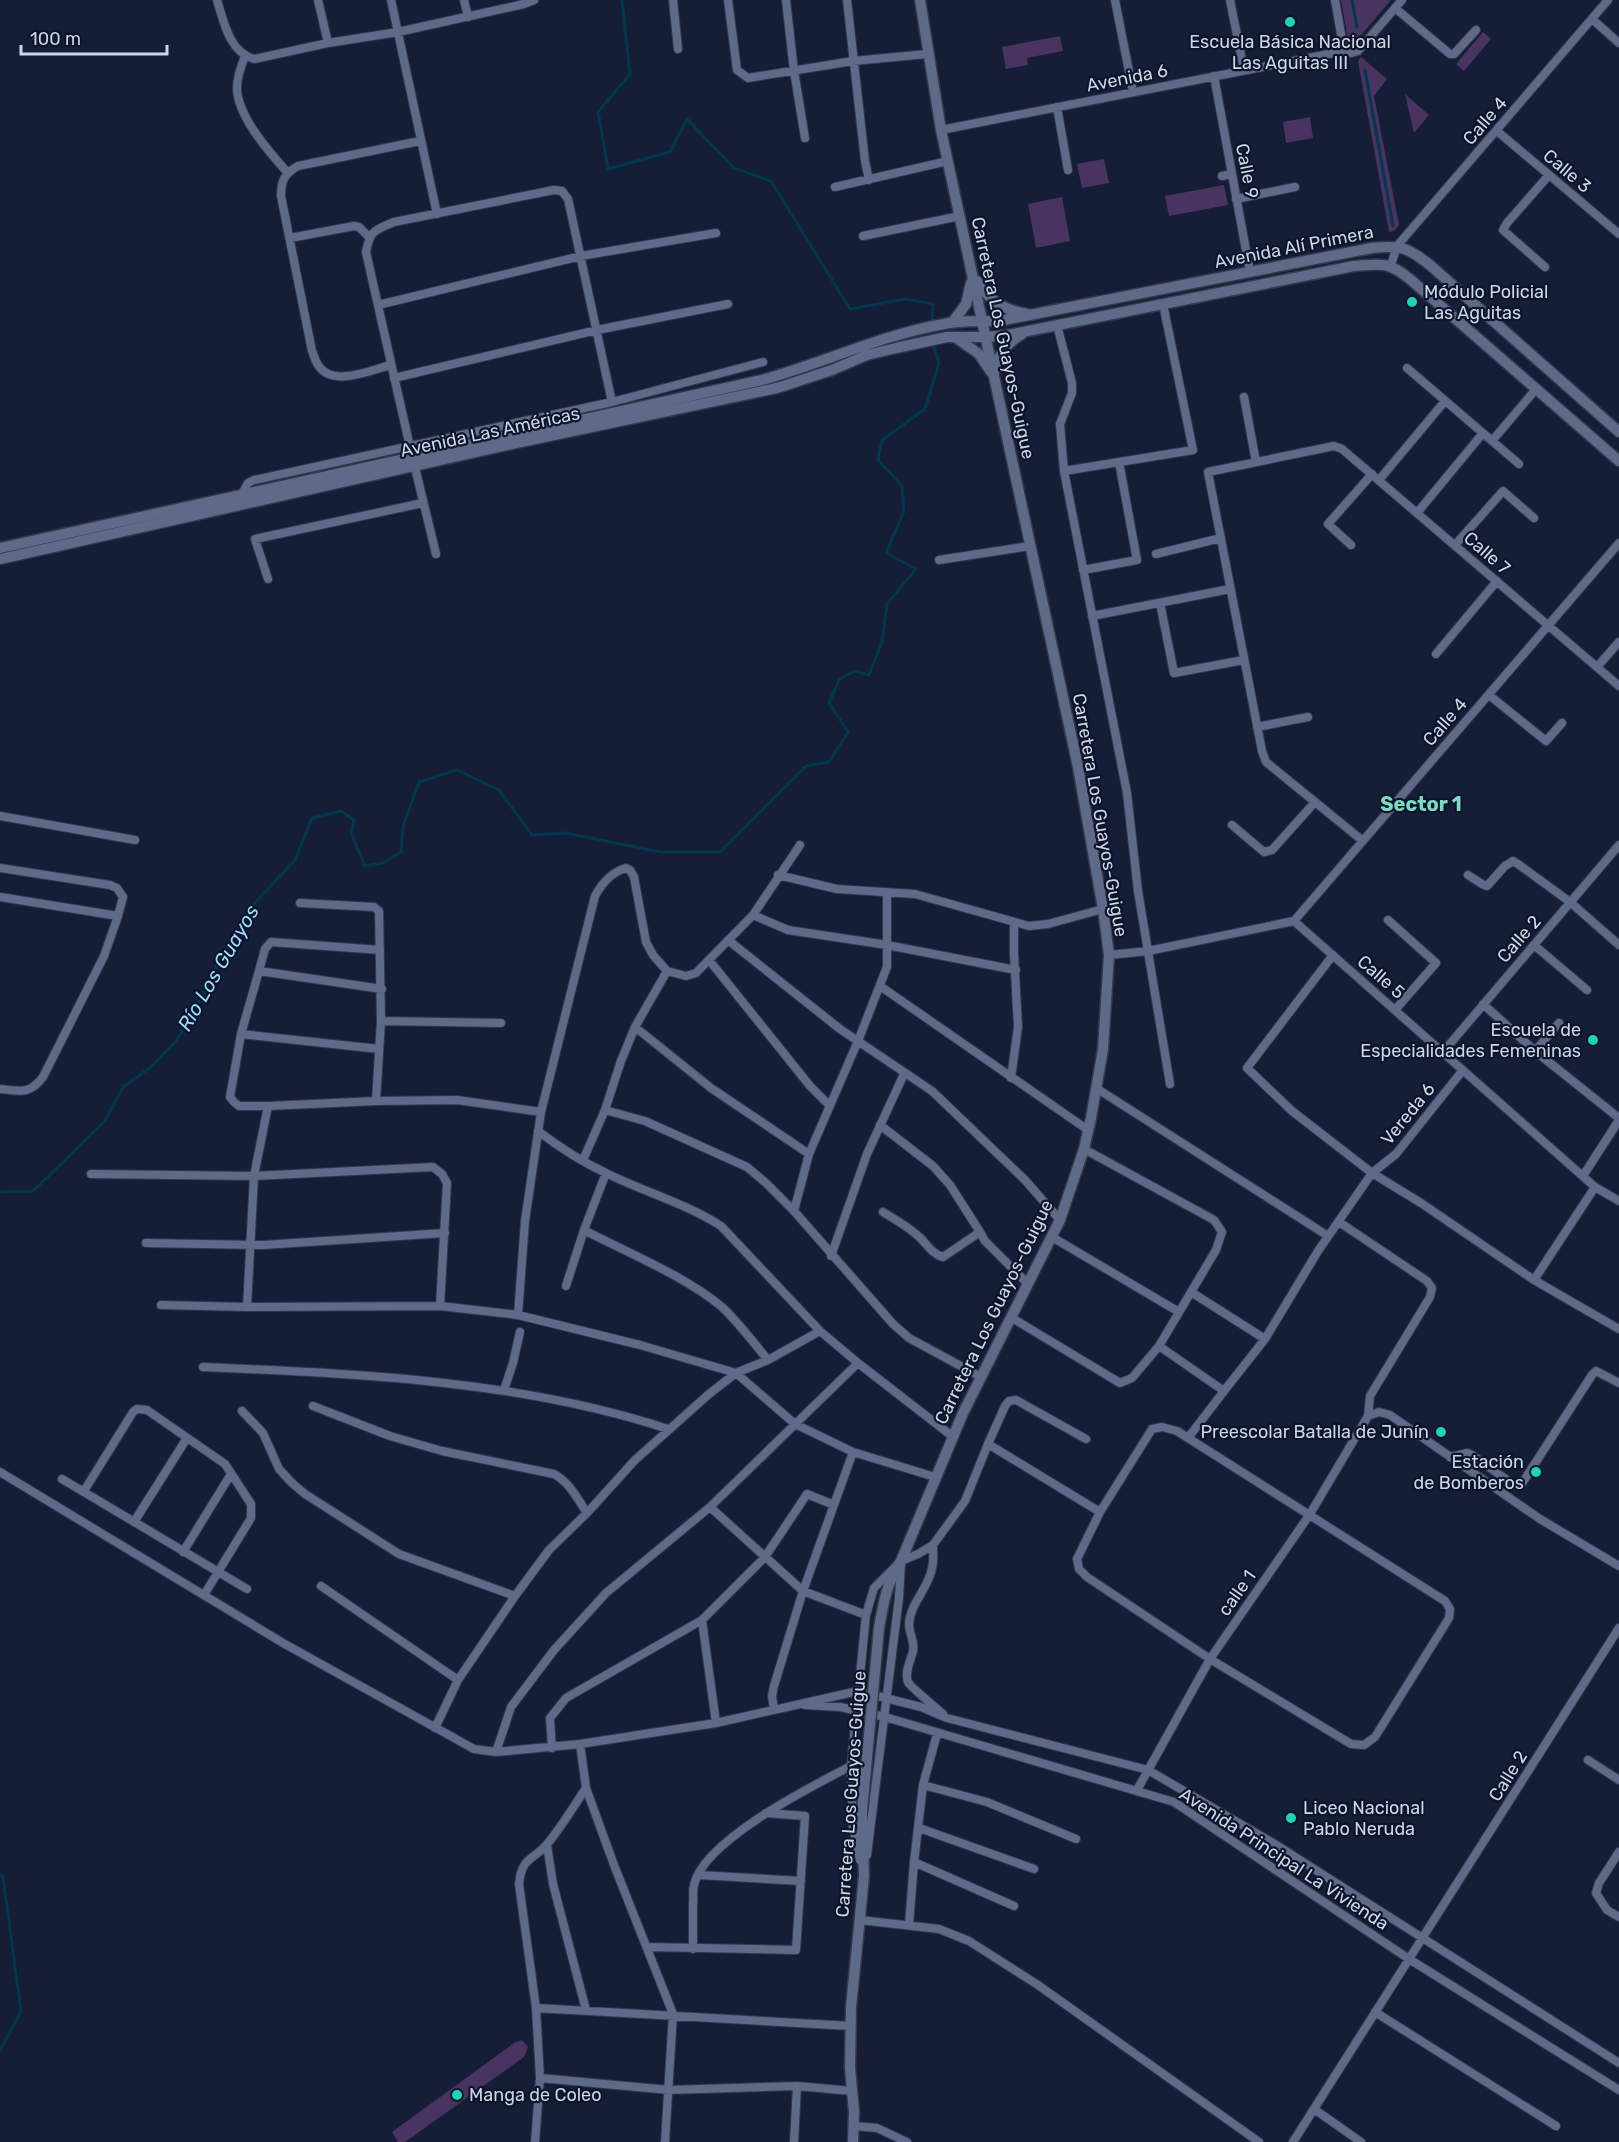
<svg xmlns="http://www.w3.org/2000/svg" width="1619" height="2142" font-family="Rubik,sans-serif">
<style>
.green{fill:#493360}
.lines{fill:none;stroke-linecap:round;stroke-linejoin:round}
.stream{stroke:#01384d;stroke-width:3}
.street-casing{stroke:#34384d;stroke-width:10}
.secondary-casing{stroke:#34384d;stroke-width:13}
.street{stroke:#5e6a87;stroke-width:8}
.secondary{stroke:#5e6a87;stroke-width:10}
.secondary-bridge-casing{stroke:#34384d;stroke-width:13;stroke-linecap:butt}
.secondary-bridge{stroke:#5e6a87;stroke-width:10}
.poi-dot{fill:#1cd5b1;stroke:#0c152c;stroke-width:2}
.labels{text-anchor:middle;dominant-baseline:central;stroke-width:4.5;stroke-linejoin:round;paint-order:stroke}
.poi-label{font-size:18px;fill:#ced5e5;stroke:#0c152c;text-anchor:start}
.street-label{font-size:18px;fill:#ced5e5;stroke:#0c152c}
.neighbourhood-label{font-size:20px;font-weight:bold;fill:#7bdcc2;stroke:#0c152c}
.water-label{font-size:20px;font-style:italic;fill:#99ddfe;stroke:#0c152c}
</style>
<rect width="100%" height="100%" fill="#151e36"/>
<path class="green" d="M1341 0H1391L1356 41 1352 43 1348 40Z
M1483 32 1491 39 1464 71 1456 64Z
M1060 36 1063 51 1027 58 1028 65 1006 69 1002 47Z
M1361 57 1387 79 1374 96 1399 225 1394 231 1389 232 1358 61Z
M1405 94 1429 115 1414 133Z
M1310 117 1313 138 1286 143 1283 122Z
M1104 159 1109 183 1082 188 1077 164Z
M1224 185 1228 205 1169 216 1165 196Z
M1062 197 1070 241 1036 248 1028 204Z
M522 2040 528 2047 524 2057 405 2142H398L392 2132 514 2043Z"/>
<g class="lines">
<path class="stream" d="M622 0 630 74 598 112 608 169 670 152 687 119 734 168 771 181 850 309 905 299 933 304 932 323
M1352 0 1357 27
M1365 70 1393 226
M0 1192 33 1191 105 1121 123 1087 151 1067 176 1041 199 1002 221 957 250 908 295 860 312 818 341 811 354 820 351 833 365 866 383 863 401 852 403 826 419 782 457 770 499 790 532 835 566 833 660 852H720L806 766 829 762 848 732 829 703 839 680 854 671 869 675 882 642 887 604 916 569 886 553 904 511 902 486 878 460 882 440 925 409 939 363 932 341V330
M0 1874 3 1877 21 2011 0 2051"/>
<defs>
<path id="street" d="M217 0C224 22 229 52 254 59L328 43 398 32 524 4 534 0
M318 0 328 43
M391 0 437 214
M464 0 468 17
M673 0 678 49
M728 0 737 70 748 78 853 61 927 54
M786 0 794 71 805 138
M847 0 865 161 869 180
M1115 0 1133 92
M1230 0 1244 70
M1335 0 1344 51
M1395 8 1450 54H1454L1476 30
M1592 19 1619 43
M245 56C241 66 237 77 237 88 237 116 270 153 287 172
M1214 76 1250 272
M1057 107 1068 170
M941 130 1344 51 1351 53 1358 51 1402 0
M1497 131 1619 234
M1222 176 1232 174
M835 187 948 161
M1236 199 1295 187
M863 236 960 216
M290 238 354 226 359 227 369 237
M1391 265 1397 246 1608 0
M1545 267 1503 230 1507 223 1549 175
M378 305 581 256 716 233
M1057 325 1072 383V393L1060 424 1064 471 1127 793 1138 891 1170 1084
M391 365C371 370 332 388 318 365 315 361 314 355 312 351L281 196C281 181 284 174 298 166L420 141
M1407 368 1519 464
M394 378 597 330 728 304
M1244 397 1256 462
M1492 441 1536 389
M1064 471 1193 450 1163 304
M1379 480 1445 401
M242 494 248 483 254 480 612 402 763 362
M1417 513 1483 433
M1351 545 1328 524 1372 474
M1455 545 1503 491 1534 518
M436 554 410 447 366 252C370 230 375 230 394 222L554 190 562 191 568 199 612 402
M1156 554 1221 538
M939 560 1030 546
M1083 570 1137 560 1119 462
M268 579 255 539 423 503
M1160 603 1174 673 1244 660
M1092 616 1230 589
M1436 654 1497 581
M1597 667 1619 642
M1489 695 1546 741 1562 723
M1257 727 1308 717
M0 816 135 840
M1232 825 1264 852 1272 850 1315 802
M1363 841 1266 762 1262 751 1208 472 1334 446 1342 449 1619 686
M0 868 110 885 117 888 123 897 118 916
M778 875 837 889 915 894 1029 926 1048 924 1103 909
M1468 875 1482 884 1487 886 1505 866 1513 861 1518 864 1570 902 1619 945
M0 897 118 916 104 956 43 1077C29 1095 21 1091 0 1089
M300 903 374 907 379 911 381 1021 376 1101
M753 915 788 930 887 945 1016 970
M1388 920 1436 963 1395 1010
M1294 921 1619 543
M1294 921 1595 1187 1619 1201
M728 940 840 1029 932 1091 1025 1180 1060 1220
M1534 945 1587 990
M1109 955 1148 951 1294 921
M1333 955 1247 1068 1292 1111 1372 1173 1421 1203 1534 1280 1619 1329
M709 960 810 1086 829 1105
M259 971 265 949 271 942 380 950
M880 986 1088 1130
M382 989 259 971 241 1034 230 1097 234 1102 239 1106H268L376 1101 457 1100 541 1112
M1483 1004 1535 1051 1619 1118
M381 1021 501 1023
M635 1027 711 1088 809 1154
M241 1034 379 1049
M1535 1051 1559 1023
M1443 1052 1619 845
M1011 1078 1018 1027 1014 954V923
M1096 1088 1328 1236
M605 1110 645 1121 747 1167 766 1183 794 1211 893 1324 909 1338 981 1377
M880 1125 933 1166 950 1185 980 1232
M538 1131C559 1147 582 1162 606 1173 644 1192 685 1203 721 1226L820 1331 858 1363 952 1436
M583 1160 605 1110 621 1061 635 1027 667 971 686 976 696 973 753 915 800 845
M91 1174 254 1176 433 1167 442 1174 447 1183 440 1306
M1583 1176 1619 1120
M794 1211 809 1154 858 1041 887 967V892
M883 1212C894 1219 907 1226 917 1235 926 1242 931 1254 943 1257L980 1232 985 1241 1028 1284
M584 1230C628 1253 685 1276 722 1307 739 1323 753 1342 768 1360
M1052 1237 1179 1312
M146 1243 263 1245 445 1233
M831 1256 867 1154 904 1074
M1534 1280 1595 1187
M566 1286 584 1230 606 1173
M1191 1292 1265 1339
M161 1305 247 1307 440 1306 518 1315 640 1345 736 1373 795 1424 853 1452 935 1477
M247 1307 254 1176 268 1106
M518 1315 525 1221 541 1112 595 896C602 883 612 872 626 868L630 870 634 877 646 942 653 955 667 971
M1012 1318 1120 1383 1132 1378 1159 1346 1216 1250 1222 1232 1214 1220 1084 1149
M1159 1346 1224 1391 1265 1339 1318 1251 1372 1173 1396 1154 1463 1070
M203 1367C359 1374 519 1380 668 1429
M504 1390 513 1363 520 1332
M313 1406 390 1436 442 1451 554 1474C570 1483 577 1498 587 1513
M242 1411 263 1433 279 1469 292 1483 305 1494 399 1554 515 1596
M1368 1416 1379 1412 1390 1415 1540 1519 1619 1566
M1162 1427 1177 1431 1445 1601 1450 1609 1449 1618 1375 1737 1364 1745 1351 1744 1210 1659 1087 1577 1079 1569 1077 1559 1100 1512 1152 1429Z
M1188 1438 1224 1391
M988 1444 1005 1406 1009 1401 1016 1400 1086 1439
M1450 1457 1467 1453 1472 1455 1514 1485H1521L1592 1375 1596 1371 1619 1383
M0 1472 283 1643 474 1749 496 1752 580 1744 716 1723 858 1691 921 1707 947 1718 1148 1770 1278 1846 1619 2063
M62 1479 247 1589
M84 1491 133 1412 137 1409 147 1410 225 1464 251 1504V1518L204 1595
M710 1507 803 1591 866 1615
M134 1522 187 1438
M933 1545C933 1552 934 1561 932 1568 929 1588 910 1603 909 1624 909 1633 915 1641 913 1651 911 1660 904 1672 908 1682 911 1688 937 1708 943 1714
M183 1552 231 1474
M321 1586 458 1680
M702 1620 716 1723
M805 1705 840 1707 885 1717 1174 1802 1409 1959 1619 2090
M774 1709 772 1696 774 1686 803 1591 853 1452
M435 1728 458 1680 515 1596 549 1550 587 1513 635 1460 709 1394 736 1373 768 1360 820 1331
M580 1744 586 1788 614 1865 673 2014 665 2142
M552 1748 550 1718 566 1698 702 1620 765 1557 807 1494 834 1505
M496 1752 511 1707 554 1650 606 1593 710 1507 858 1363
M1588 1760 1619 1780
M923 1785 987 1802 1076 1839
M1137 1790 1210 1659 1310 1514 1368 1416 1370 1396 1430 1297 1432 1288 1427 1281 1339 1222
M919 1828 1034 1869
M547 1845 553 1884 586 2010
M1619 1852 1599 1883 1596 1893 1607 1910 1619 1917
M867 1855 899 1598 901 1563
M860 1860 853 1828 851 1766 866 1615 874 1588 901 1561 918 1554 933 1545 965 1501 988 1444 1100 1512
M914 1862 1014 1906
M699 1875 801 1881
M860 1920 939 1929 969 1941 1038 1985 1259 2142
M909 1925 914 1862 923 1785 937 1734
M647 1947 796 1950 805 1816 766 1813
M693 1949C693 1934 693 1919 693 1904 694 1898 692 1891 694 1885 703 1841 812 1786 851 1766
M536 2008 851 2026
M1375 2012 1556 2126
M540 2078 669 2090 797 2086 794 2142
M797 2086 852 2091
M1314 2109 1361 2142
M854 2126 877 2128 907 2142
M535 2142 540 2078 536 2008 519 1884C522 1855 534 1861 548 1843 562 1826 574 1806 586 1788
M1293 2142 1619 1628"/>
<path id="secondary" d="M977 281C989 301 1004 310 1027 314
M952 323 966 304 971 283
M955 337 979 354 991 372
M995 370C999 353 1007 343 1022 334
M0 548 762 380C823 363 881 335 944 324 964 320 984 322 1004 320L1372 248C1401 245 1407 247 1430 265L1619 432
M0 559 516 443 777 388 832 370 867 355 896 348 947 337H986L1008 335 1354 266C1382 264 1388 261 1411 280L1619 461
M879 1628C883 1604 887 1582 901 1561L963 1413 1060 1220 1084 1149 1091 1118 1103 1049 1109 955 1103 909 1078 767 941 130 920 0
M853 2142 854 2112 850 2068 851 2007 864 1876 862 1811"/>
</defs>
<use href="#street" class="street-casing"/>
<use href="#secondary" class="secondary-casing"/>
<use href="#street" class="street"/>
<use href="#secondary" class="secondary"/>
<defs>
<path id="secondary-bridge" d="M862 1811 879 1628"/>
</defs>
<use href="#secondary-bridge" class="secondary-bridge-casing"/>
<use href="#secondary-bridge" class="secondary-bridge"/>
</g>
<g class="poi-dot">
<circle cx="1290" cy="22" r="6"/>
<circle cx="1412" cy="302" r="6"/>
<circle cx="1593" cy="1040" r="6"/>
<circle cx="1441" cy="1432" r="6"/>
<circle cx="1536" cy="1472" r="6"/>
<circle cx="1291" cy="1818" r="6"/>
<circle cx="457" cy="2095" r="6"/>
</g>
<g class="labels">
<g class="poi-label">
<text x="1290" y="42" text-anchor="middle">Escuela Básica Nacional<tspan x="1290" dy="21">Las Aguitas III</tspan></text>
<text x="1424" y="292">Módulo Policial<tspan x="1424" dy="21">Las Aguitas</tspan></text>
<text x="1581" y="1030" text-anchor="end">Escuela de<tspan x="1581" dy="21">Especialidades Femeninas</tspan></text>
<text x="1429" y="1432" text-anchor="end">Preescolar Batalla de Junín</text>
<text x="1524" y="1462" text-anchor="end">Estación<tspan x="1524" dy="21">de Bomberos</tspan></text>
<text x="1303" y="1808">Liceo Nacional<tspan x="1303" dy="21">Pablo Neruda</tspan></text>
<text x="469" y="2095">Manga de Coleo</text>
</g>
<g class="street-label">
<text transform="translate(1127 78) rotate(-11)">Avenida 6</text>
<text transform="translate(1485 121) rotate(-49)">Calle 4</text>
<text transform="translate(1247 171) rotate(79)">Calle 9</text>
<text transform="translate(1567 171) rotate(40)">Calle 3</text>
<text transform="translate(1294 247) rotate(-11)">Avenida Alí Primera</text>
<text transform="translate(1003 338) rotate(78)">Carretera Los Guayos-Guigue</text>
<text transform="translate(490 432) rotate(-12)">Avenida Las Américas</text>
<text transform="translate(1487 553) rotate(41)">Calle 7</text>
<text transform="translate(1445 722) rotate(-49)">Calle 4</text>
<text transform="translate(1100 815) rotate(80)">Carretera Los Guayos-Guigue</text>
<text transform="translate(1519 939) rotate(-49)">Calle 2</text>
<text transform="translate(1381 977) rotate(41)">Calle 5</text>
<text transform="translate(1408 1114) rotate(-51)">Vereda 6</text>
<text transform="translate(994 1312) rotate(-64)">Carretera Los Guayos-Guigue</text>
<text transform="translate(1237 1593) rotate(-55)">calle 1</text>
<text transform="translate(1508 1776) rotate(-58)">Calle 2</text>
<text transform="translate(851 1794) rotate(-86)">Carretera Los Guayos-Guigue</text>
<text transform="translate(1284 1859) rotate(33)">Avenida Principal La Vivienda</text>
</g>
<g class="neighbourhood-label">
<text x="1421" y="804">Sector 1</text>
</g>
<g class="water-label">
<text transform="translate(218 968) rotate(-60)">Río Los Guayos</text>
</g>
</g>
<path d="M21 45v9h146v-9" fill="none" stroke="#ced5e5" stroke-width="3"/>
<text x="30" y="45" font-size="18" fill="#ced5e5" stroke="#0c152c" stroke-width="4.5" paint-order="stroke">100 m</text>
</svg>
